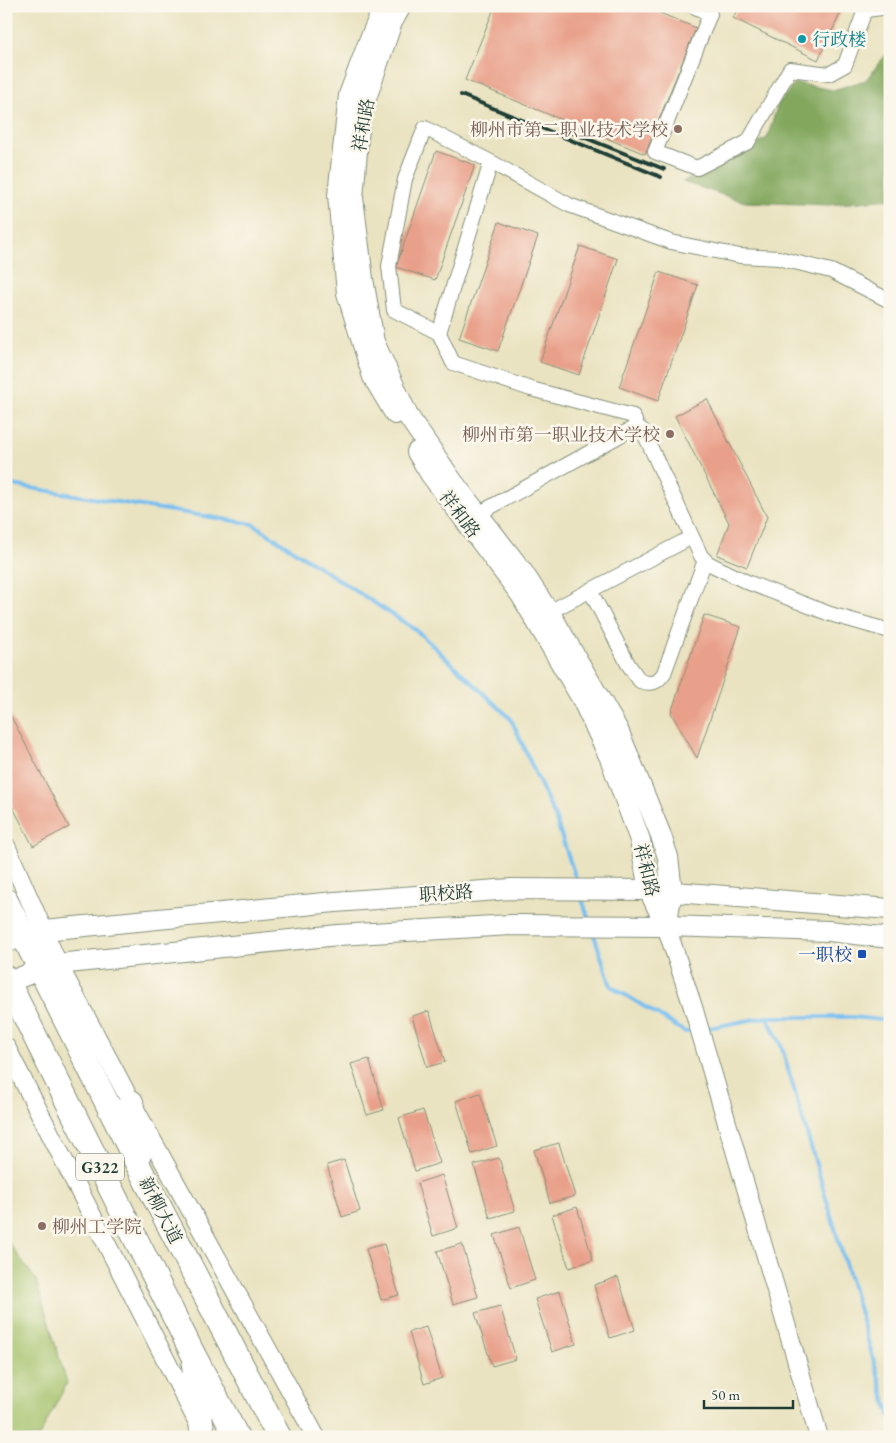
<svg xmlns="http://www.w3.org/2000/svg" width="896" height="1443" font-family="'EB Garamond','Noto Serif SC',serif">
<style>
.green{fill:#a3c169;stroke:#617f4e}
.forest{fill:#82a75d;stroke:#507248}
.lines{fill:none;stroke-linecap:round;stroke-linejoin:round}
.stream{stroke:#77bff0;stroke-width:4}
.building{fill:#e9a08a}
.minor-casing{stroke:#84907a;stroke-width:16}
.tertiary-casing{stroke:#84907a;stroke-width:20}
.secondary-casing{stroke:#84907a;stroke-width:22}
.trunk-casing{stroke:#84907a;stroke-width:26}
.minor{stroke:#fff;stroke-width:14}
.tertiary{stroke:#fff;stroke-width:18}
.secondary{stroke:#fff;stroke-width:20}
.trunk{stroke:#fff;stroke-width:24}
.rail{stroke:#1f3d34;stroke-width:4}
.culture-dot{fill:#0f9aa8;stroke:#fbf7ec;stroke-width:2}
.education-dot{fill:#8d6e63;stroke:#fbf7ec;stroke-width:2}
.transit-dot{fill:#1a4fb4;stroke:#fbf7ec;stroke-width:2}
.labels{text-anchor:middle;dominant-baseline:central;stroke-width:5;stroke-linejoin:round;paint-order:stroke}
.shield{fill:#fbf7ec;stroke:#61756b;stroke-width:1}
.shield-label{font-size:16px;font-weight:bold;fill:#1f3d34}
.culture-label{font-size:18px;fill:#0d838f;stroke:#fbf7ec;text-anchor:start}
.street-label{font-size:18px;fill:#1f3d34;stroke:#fbf7ec}
.education-label{font-size:18px;fill:#785e54;stroke:#fbf7ec;text-anchor:end}
.transit-label{font-size:18px;fill:#164399;stroke:#fbf7ec;text-anchor:end}
</style>
<rect width="100%" height="100%" fill="#fbf7ec"/>
<filter id="ink" filterUnits="userSpaceOnUse"><feTurbulence type="fractalNoise" baseFrequency=".02" numOctaves="2"/><feDisplacementMap in="SourceGraphic" scale="10" xChannelSelector="R" yChannelSelector="G"/><feConvolveMatrix kernelMatrix="1 2 1 2 8 2 1 2 1" color-interpolation-filters="sRGB"/></filter>
<filter id="wash" filterUnits="userSpaceOnUse"><feTurbulence type="fractalNoise" baseFrequency=".0096" numOctaves="4" result="noise"/><feDisplacementMap in="SourceGraphic" scale="20" xChannelSelector="R" yChannelSelector="G"/><feGaussianBlur stdDeviation="1.12" result="paint"/><feColorMatrix in="noise" values="0 0 0 0 0 0 0 0 0 0 0 0 0 0 0 0 0 1.4 0 .05"/><feComposite in="paint" operator="in"/></filter>
<g filter="url(#wash)">
<rect width="100%" height="100%" fill="#eae3c1"/>
<path class="green" d="M6 1239 36 1280 67 1383 39 1437H6Z"/>
<path class="forest" d="M890 48V199L829 205 745 202 683 182 767 138 778 104 795 83 833 90 866 80Z"/>
<g class="lines">
<path class="stream" d="M6 484 253 524 416 630 511 719 555 817 577 882
M581 896 589 920
M593 932 611 986 685 1032 694 1030
M767 1017 781 1045 890 1416
M703 1029 766 1017H853L890 1021"/>
</g>
<g id="blocks">
<path class="building" d="M495 6H643L696 28 645 154 465 80Z
M739 6H844L818 60 733 18Z
M436 151 475 165 435 280 396 267Z
M499 222 538 236 498 351 459 338Z
M580 246 618 259 579 375 540 362Z
M659 272 698 285 658 401 619 387Z
M707 399 767 517 747 567 717 555 729 523 675 416Z
M704 615 741 627 697 758 671 713Z
M6 707 69 827 33 846 6 794Z
M429 1011 445 1062 427 1067 412 1016Z
M369 1059 384 1110 367 1115 351 1064Z
M480 1093 497 1146 472 1154 456 1101Z
M423 1110 440 1163 415 1171 399 1118Z
M559 1143 575 1196 550 1203 534 1150Z
M499 1158 515 1211 490 1218 474 1165Z
M344 1160 360 1211 342 1217 327 1165Z
M442 1175 458 1228 433 1236 417 1183Z
M577 1207 593 1260 569 1268 552 1215Z
M519 1227 535 1280 511 1288 494 1235Z
M384 1244 399 1295 381 1300 366 1249Z
M462 1244 478 1297 453 1304 437 1251Z
M618 1277 635 1330 610 1338 594 1285Z
M560 1291 576 1344 552 1352 535 1299Z
M500 1306 516 1359 492 1366 475 1313Z
M426 1327 442 1378 424 1384 409 1332Z"/>
</g>
</g>
<g filter="url(#ink)">
<use href="#blocks" fill-opacity="0" stroke="#84907a" stroke-width="1"/>
<g class="lines">
<defs>
<path id="minor" d="M693 6 710 14 655 152 697 168 748 142 790 69 829 74 845 65 865 10 890 7
M491 162 439 333 453 363 531 389 633 416 637 426
M439 333 394 310 389 266 405 179 425 128 491 162 569 205 671 242 740 256 778 258 831 271 890 301
M478 514 637 426 643 431 701 556 708 563 747 582 830 614 890 631
M590 590 628 664 640 681C652 685 657 683 664 673L705 560
M549 612 692 537"/>
<path id="tertiary" d="M6 846 58 964 131 1102 316 1437
M666 926 693 1007 819 1437
M6 1047 197 1421"/>
<path id="secondary" d="M384 6 369 41 349 95 338 195 347 293 373 377 395 414
M401 6 392 22 360 116 353 198 363 279 374 342 408 416 453 482 522 571 554 620 618 730 660 833 668 857 672 892 666 926
M417 452 431 475 521 595 582 699 610 758 640 840 649 890 666 926
M6 943 24 935 44 930 335 902 511 889 649 890 890 909
M9 982 41 969 58 964 338 935 511 925 666 926 829 931 890 938"/>
<path id="trunk" d="M6 901 145 1179 279 1437
M6 978 192 1352 237 1437
M131 1102 140 1152
M194 1366 202 1430"/>
</defs>
<use href="#minor" class="minor-casing"/>
<use href="#tertiary" class="tertiary-casing"/>
<use href="#secondary" class="secondary-casing"/>
<use href="#trunk" class="trunk-casing"/>
<use href="#minor" class="minor"/>
<use href="#tertiary" class="tertiary"/>
<use href="#secondary" class="secondary"/>
<use href="#trunk" class="trunk"/>
<path class="rail" d="M461 95 661 177
M573 133 664 169"/>
</g>
</g>
<circle class="culture-dot" cx="802" cy="39" r="5"/>
<g class="education-dot">
<circle cx="678" cy="129" r="5"/>
<circle cx="670" cy="434" r="5"/>
<circle cx="42" cy="1226" r="5"/>
</g>
<rect class="transit-dot" x="857" y="949" width="10" height="10" rx="2.5"/>
<g class="labels">
<rect class="shield" x="76" y="1153.5" width="48" height="27" rx="4"/>
<g class="shield-label">
<text x="100" y="1167">G322</text>
</g>
<g class="culture-label">
<text x="812" y="39">行政楼</text>
</g>
<g class="street-label">
<text transform="translate(363 125) rotate(-80)">祥和路</text>
<text transform="translate(460 514) rotate(53)">祥和路</text>
<text transform="translate(647 870) rotate(76)">祥和路</text>
<text transform="translate(446 893) rotate(-4)">职校路</text>
<text transform="translate(161 1210) rotate(63)">新柳大道</text>
</g>
<g class="education-label">
<text x="668" y="129">柳州市第二职业技术学校</text>
<text x="660" y="434">柳州市第一职业技术学校</text>
<text x="52" y="1226" text-anchor="start">柳州工学院</text>
</g>
<g class="transit-label">
<text x="852" y="954">一职校</text>
</g>
</g>
<rect width="896" height="1443" fill="none" stroke="#fbf7ec" stroke-width="25"/>
<path d="M704 1400v8h89v-8" fill="none" stroke="#1f3d34" stroke-width="2.5"/>
<text x="711" y="1400" font-size="15" fill="#1f3d34" stroke="#fbf7ec" stroke-width="4" paint-order="stroke">50 m</text>
</svg>
